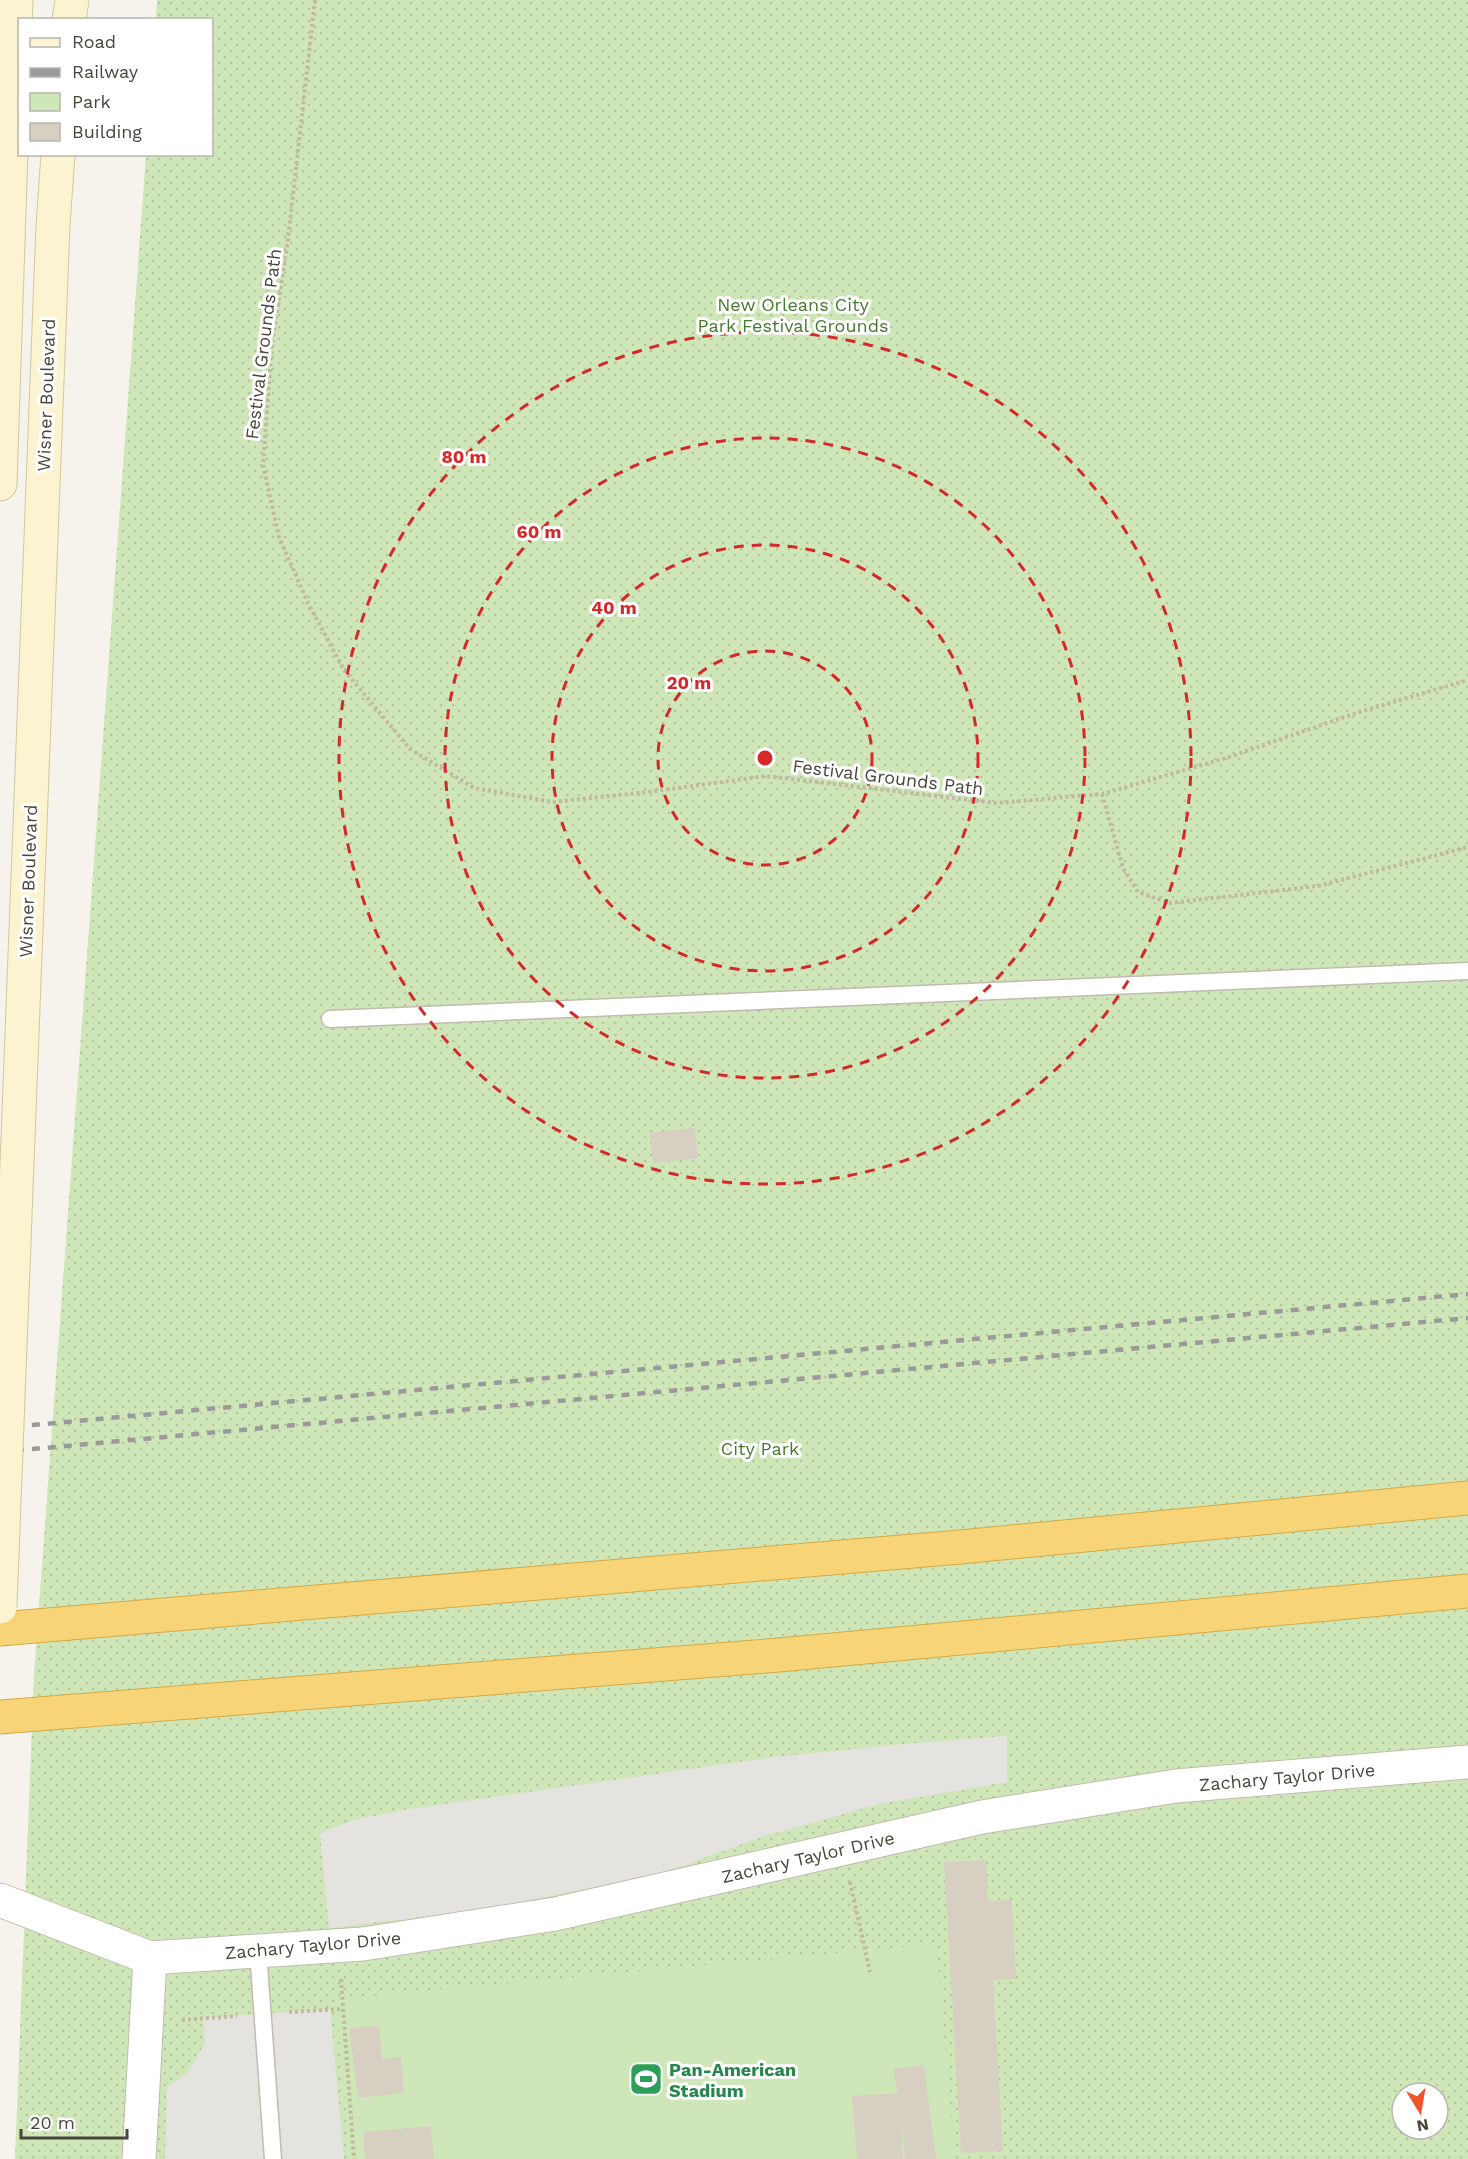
<svg xmlns="http://www.w3.org/2000/svg" width="1468" height="2159" font-family="'Work Sans',sans-serif">
<style>
.green{fill:url(#green-dots);fill-rule:evenodd}
.pitch{fill:#cfe7b8}
.parking{fill:#e5e3e0}
.building{fill:#d7d0c2}
.lines{fill:none;stroke-linecap:round;stroke-linejoin:round}
.lane-casing{stroke:#c1bcaf;stroke-width:19}
.street-casing{stroke:#c1bcaf;stroke-width:35}
.secondary-casing{stroke:#d2c99f;stroke-width:35}
.highway-casing{stroke:#d6aa46;stroke-width:35}
.path{stroke:#c2b8a1;stroke-width:4;stroke-dasharray:3 3;stroke-linecap:butt}
.lane{stroke:#fff;stroke-width:16}
.street{stroke:#fff;stroke-width:33}
.secondary{stroke:#fcf4d0;stroke-width:33}
.highway{stroke:#f6d477;stroke-width:33}
.rail{stroke:#9a9a9a;stroke-width:4.5;stroke-dasharray:8 8;stroke-linecap:butt}
.secondary-bridge-casing{stroke:#d2c99f;stroke-width:35;stroke-linecap:butt}
.secondary-bridge{stroke:#fcf4d0;stroke-width:33}
.ring{fill:none;stroke:#d62828;stroke-width:3;stroke-dasharray:10 8}
.labels{text-anchor:middle;dominant-baseline:central;stroke-width:6;stroke-linejoin:round;paint-order:stroke}
.park-label{font-size:18px;fill:#477a2f;stroke:#fff}
.street-label{font-size:18px;fill:#4a453a;stroke:#fff}
.leisure-label{font-size:18px;font-weight:bold;fill:#27864d;stroke:#fff;text-anchor:start}
.centre{fill:#d62828;stroke:#fff;stroke-width:3}
.ring-label{font-size:18px;text-anchor:middle;font-weight:bold;fill:#d62828;stroke:#fff;stroke-width:6;stroke-linejoin:round;paint-order:stroke}
</style>
<defs>
<pattern id="green-dots" width="8" height="8" patternUnits="userSpaceOnUse" patternTransform="scale(1.5)"><rect width="8" height="8" fill="#cfe7b8"/><path d="M2 2h.1M6 6h.1" fill="none" stroke="#b3c89f" stroke-width="1.8" stroke-linecap="round"/></pattern>
</defs>
<rect width="100%" height="100%" fill="#f5f3ec"/>
<path class="green" d="M157 0H1468V2159H15L34 1674 146 155 212 154V20L156 19ZM1402 2093H1438V2129H1402Z"/>
<path class="pitch" d="M936 1944 955 2159H350L336 1999Z"/>
<path class="parking" d="M1007 1736V1782L879 1804 765 1836 662 1873 488 1909 329 1928 320 1833 354 1820 403 1810 775 1757 904 1744Z
M330 2009 344 2159H165L167 2087 187 2073 205 2043 203 2018Z"/>
<path class="building" d="M695 1128 698 1158 653 1163 650 1133Z
M986 1860 988 1901 1012 1900 1016 1979 993 1980 1003 2151 961 2153 944 1862Z
M379 2026 382 2059 401 2057 404 2093 358 2098 349 2028Z
M924 2065 936 2159H905L901 2119 903 2159H857L852 2096 898 2093 893 2069Z
M431 2126 434 2159H365L363 2132Z"/>
<g class="lines">
<defs>
<path id="lane" d="M330 1019 1468 971
M258 1951 273 2159"/>
<path id="street" d="M0 1900 150 1958 363 1944 555 1914 982 1817 1176 1786 1468 1762
M139 2159 150 1958"/>
<path id="secondary" d="M69 20 72 0
M0 484 16 0"/>
<path id="highway" d="M0 1629 960 1547 1468 1498
M0 1717 779 1655 1468 1591"/>
</defs>
<use href="#lane" class="lane-casing"/>
<use href="#street" class="street-casing"/>
<use href="#secondary" class="secondary-casing"/>
<use href="#highway" class="highway-casing"/>
<path class="path" d="M315 0 288 239 272 345 263 465 279 537 307 601 344 670 410 749 474 788 553 802 648 792 766 776 996 803 1102 794 1226 758 1356 713 1468 680
M1102 794 1123 868 1138 892 1170 903 1318 886 1468 847
M850 1882 870 1972
M341 1979 354 2159
M289 2012 342 2009
M182 2020 237 2016"/>
<use href="#lane" class="lane"/>
<use href="#street" class="street"/>
<use href="#secondary" class="secondary"/>
<use href="#highway" class="highway"/>
<path class="rail" d="M0 1428 1468 1294
M0 1452 1468 1318"/>
<defs>
<path id="secondary-bridge" d="M0 1607 53 225 58 154"/>
</defs>
<use href="#secondary-bridge" class="secondary-bridge-casing"/>
<use href="#secondary-bridge" class="secondary-bridge"/>
</g>
<g class="ring">
<circle cx="765" cy="758" r="107"/>
<circle cx="765" cy="758" r="213"/>
<circle cx="765" cy="758" r="320"/>
<circle cx="765" cy="758" r="426"/>
</g>
<defs>
<symbol id="stadium-square" viewBox="-11 -11 22 22"><rect x="-9" y="-9" width="18" height="18" rx="4" fill="#2e9e5b" stroke="#fff"/><path d="M0-5a6.5 5 0 1 0 0 10a6.5 5 0 1 0 0-10ZM-3.5-1.8h7v3.6h-7Z" fill="#fff"/></symbol>
</defs>
<g fill-rule="evenodd">
<use href="#stadium-square" x="627" y="2060" width="38" height="38"/>
</g>
<g class="labels">
<g class="park-label">
<text x="793" y="304">New Orleans City<tspan x="793" dy="21">Park Festival Grounds</tspan></text>
<text x="760" y="1448">City Park</text>
</g>
<g class="street-label">
<text transform="translate(263 344) rotate(-83)">Festival Grounds Path</text>
<text transform="translate(46 395) rotate(-88)">Wisner Boulevard</text>
<text transform="translate(888 777) rotate(7)">Festival Grounds Path</text>
<text transform="translate(28 881) rotate(-88)">Wisner Boulevard</text>
<text transform="translate(1287 1777) rotate(-5)">Zachary Taylor Drive</text>
<text transform="translate(808 1857) rotate(-13)">Zachary Taylor Drive</text>
<text transform="translate(313 1945) rotate(-5)">Zachary Taylor Drive</text>
</g>
<g class="leisure-label">
<text x="669" y="2069">Pan-American<tspan x="669" dy="21">Stadium</tspan></text>
</g>
</g>
<circle cx="765" cy="758" r="9" class="centre"/>
<g class="ring-label">
<text x="464" y="463">80 m</text>
<text x="539" y="538">60 m</text>
<text x="614" y="614">40 m</text>
<text x="689" y="689">20 m</text>
</g>
<rect x="18" y="18" width="195" height="138" fill="#ffffff" stroke="#b7b5b0" stroke-width="1.5"/>
<rect x="30" y="38" width="30" height="9" fill="#fcf4d0" stroke="#b7b5b0" stroke-width="1.5"/>
<text x="72" y="48" font-size="18" fill="#4a453a">Road</text>
<rect x="30" y="68" width="30" height="9" fill="#9a9a9a" stroke="#b7b5b0" stroke-width="1.5"/>
<text x="72" y="78" font-size="18" fill="#4a453a">Railway</text>
<rect x="30" y="93" width="30" height="18" fill="#cfe7b8" stroke="#b7b5b0" stroke-width="1.5"/>
<text x="72" y="108" font-size="18" fill="#4a453a">Park</text>
<rect x="30" y="123" width="30" height="18" fill="#d7d0c2" stroke="#b7b5b0" stroke-width="1.5"/>
<text x="72" y="138" font-size="18" fill="#4a453a">Building</text>
<g transform="translate(1420 2111) rotate(169)"><circle r="28" fill="#ffffff" stroke="#b7b5b0" stroke-width="1.5"/>
<path d="M0-4.5L10 22L0 15L-10 22Z" fill="#ef542a"/>
<text y="-9" font-size="16" font-weight="bold" text-anchor="middle" fill="#4a453a">N</text>
</g>
<path d="M21 2129v9h106v-9" fill="none" stroke="#4a453a" stroke-width="3"/>
<text x="30" y="2129" font-size="18" fill="#4a453a" stroke="#ffffff" stroke-width="4.5" paint-order="stroke">20 m</text>
</svg>
